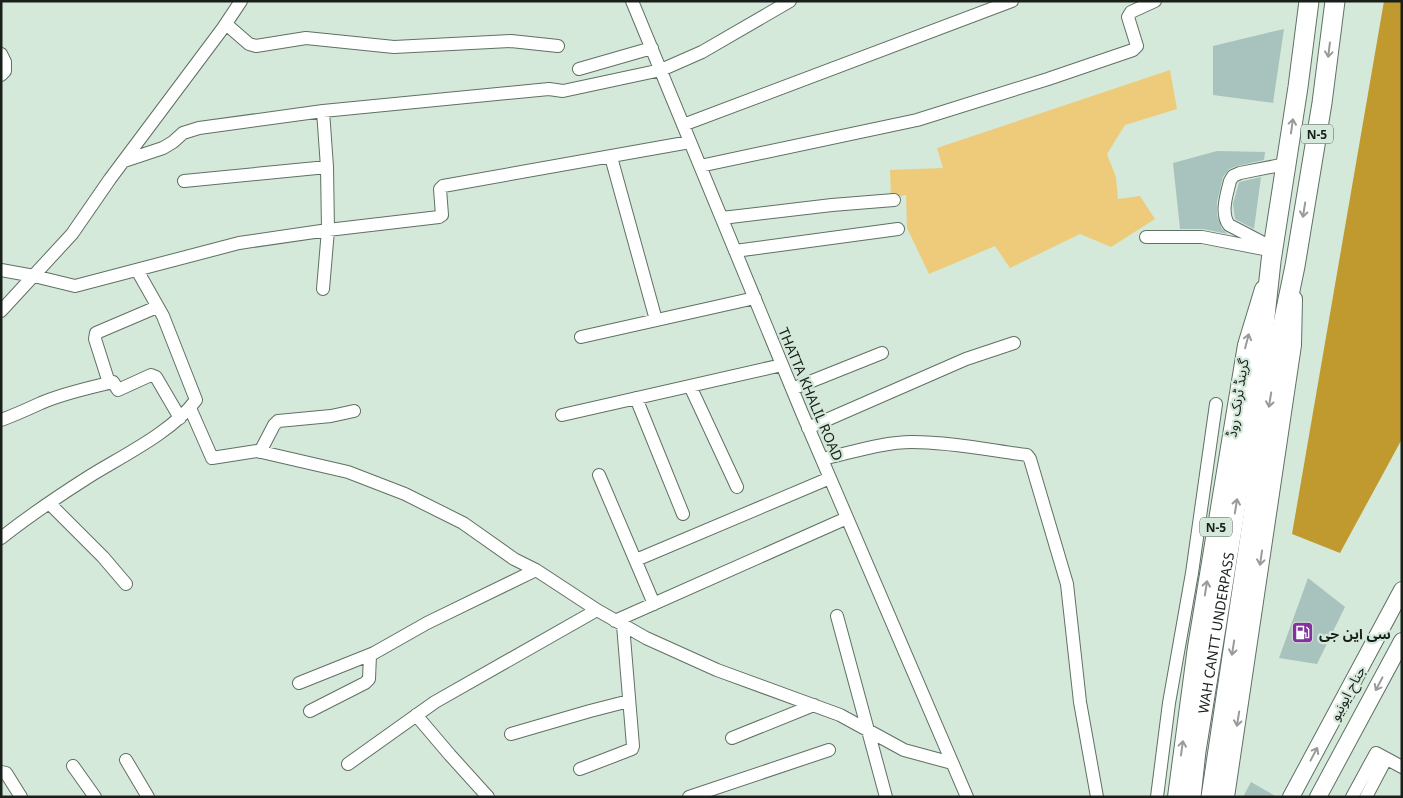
<svg xmlns="http://www.w3.org/2000/svg" width="1403" height="798" font-family="'Noto Sans','Noto Sans Arabic',sans-serif">
<style>
.green{fill:#edcb7b}
.forest{fill:#c19a2f}
.building{fill:#a8c2be}
.lines{fill:none;stroke-linecap:round;stroke-linejoin:round}
.minor-casing{stroke:#5f7064;stroke-width:14}
.major-casing{stroke:#5f7064;stroke-width:18}
.highway-casing{stroke:#5f7064;stroke-width:21}
.minor{stroke:#fff;stroke-width:12}
.major{stroke:#fff;stroke-width:16}
.highway{stroke:#fff;stroke-width:19}
.oneway{stroke:#989b98}
.labels{text-anchor:middle;dominant-baseline:central;stroke-width:4.5;stroke-linejoin:round;paint-order:stroke}
.shield{fill:#d5e9da;stroke:#515c54;stroke-width:1}
.shield-label{font-size:12px;font-weight:bold;fill:#19201b}
.street-label{font-size:14px;fill:#19201b;stroke:#d5e9da}
.poi-label{font-size:14px;font-weight:bold;fill:#19201b;stroke:#d5e9da;text-anchor:start}
</style>
<rect width="100%" height="100%" fill="#d5e9da"/>
<path class="green" d="M1170 70 1177 109 1125 125 1107 154 1116 177 1118 199 1140 196 1155 219 1111 247 1080 234 1010 268 995 246 929 274 907 228 906 195 891 198 890 170 943 168 937 148Z"/>
<path class="forest" d="M1384 1H1402V439L1340 553 1292 534Z"/>
<path class="building" d="M1284 29 1273 103 1213 95V46Z
M1217 151 1265 152 1264 160 1237 166 1229 169 1223 177 1217 202V215L1222 229 1228 234 1203 229H1180L1173 163Z
M1261 177 1254 229 1235 219 1233 204 1239 182Z
M1308 578 1345 607 1317 664 1279 658Z
M1251 782 1277 797H1243Z"/>
<g class="lines">
<defs>
<path id="minor" d="M632 1 802 413 967 797
M226 24 249 44 256 46 306 38 394 47 511 41 558 46
M1 54 5 62V71L1 75
M579 69 652 48
M323 111 327 167 328 230 323 289
M683 125 1012 1
M611 157 656 320
M124 161 163 148 173 142 183 133 199 128 323 111 549 89 563 91 661 70 702 52 790 1
M700 166 917 120 1048 79 1133 50 1137 46 1128 17 1131 12 1155 1
M184 181 327 167
M722 218 832 205 894 200
M1146 237H1202L1269 250
M1273 248 1229 225C1220 213 1227 194 1230 181L1233 176 1240 173 1286 164
M735 251 898 229
M1 270 34 276 75 286 239 243 328 230 439 217 442 215 440 189 443 186 690 142
M1 311 72 234 110 179 223 28 241 1
M581 337 755 298
M109 383 95 339 96 333 157 307
M690 386 737 487
M792 389 882 353
M636 398 683 514
M190 408 212 458 257 451 348 472 405 494 463 523 514 559 536 570 597 610 646 638 717 670 840 715 904 750 952 763
M562 415 782 365
M1 420C15 415 28 409 41 403 64 393 89 388 113 382L118 390 151 375 156 377 180 418
M808 428 966 359 1014 343
M260 452 274 425 278 421 331 416 354 411
M822 459C850 453 883 442 912 442 950 442 989 450 1027 455L1030 459 1067 584 1080 702 1097 797
M599 475 654 604
M50 504 103 557 126 584
M1 538C29 516 60 495 90 476 124 455 172 432 196 400L163 316 137 270
M636 560 830 478
M837 616 886 797
M615 621 847 518
M299 683 374 653 427 623 536 570
M310 711 365 683 369 679 370 655
M416 715 450 755 488 797
M511 734 590 711 629 701
M732 738 814 705
M126 760 148 797
M348 764 435 702 597 610
M73 766 95 797
M580 769 632 749 633 746 623 625
M1 772 6 773 21 797
M689 797 829 750
M1157 797 1169 703 1192 573 1216 404
M1352 797 1376 753 1402 767
M1366 797 1386 759"/>
<path id="major" d="M1176 797 1196 647 1246 345 1263 289
M1226 797 1293 345 1294 299
M1291 797 1402 590
M1318 797 1402 641"/>
<g id="highway">
<path id="s1" d="M1191 797 1196 751 1262 344 1271 261 1298 87 1309 1"/>
<path d="M1211 797 1279 343 1295 266 1322 103 1335 1"/>
</g>
</defs>
<use href="#minor" class="minor-casing"/>
<use href="#major" class="major-casing"/>
<use href="#highway" class="highway-casing"/>
<use href="#minor" class="minor"/>
<use href="#major" class="major"/>
<use href="#highway" class="highway"/>
</g>
<defs><path id="oneway-shaft" d="M-6 0H5M1.5-3L5.5 0L1.5 3" fill="none" stroke-width="1.6" stroke-linecap="round" stroke-linejoin="round" transform="scale(1.25)"/></defs>
<g class="oneway">
<use href="#oneway-shaft" transform="translate(1329 50) rotate(97)"/>
<use href="#oneway-shaft" transform="translate(1292 126) rotate(-82)"/>
<use href="#oneway-shaft" transform="translate(1304 210) rotate(99)"/>
<use href="#oneway-shaft" transform="translate(1247 341) rotate(-75)"/>
<use href="#oneway-shaft" transform="translate(1270 400) rotate(99)"/>
<use href="#oneway-shaft" transform="translate(1236 506) rotate(-81)"/>
<use href="#oneway-shaft" transform="translate(1261 558) rotate(98)"/>
<use href="#oneway-shaft" transform="translate(1206 588) rotate(-81)"/>
<use href="#oneway-shaft" transform="translate(1233 648) rotate(99)"/>
<use href="#oneway-shaft" transform="translate(1379 684) rotate(118)"/>
<use href="#oneway-shaft" transform="translate(1238 719) rotate(99)"/>
<use href="#oneway-shaft" transform="translate(1182 748) rotate(-82)"/>
<use href="#oneway-shaft" transform="translate(1314 754) rotate(-62)"/>
</g>
<defs>
<symbol id="fuel-square" viewBox="-11 -11 22 22"><rect x="-9" y="-9" width="18" height="18" rx="4" fill="#84319f" stroke="#d5e9da"/><path d="M-5.5-6h7V0h2V4h1.3V-2.5L3-4.5l.8-.8L6-3V5H2.5V1h-1V6h-7ZM-4.2-4.7v3.2H.2V-4.7Z" fill="#fff"/></symbol>
</defs>
<g fill-rule="evenodd">
<use href="#fuel-square" x="1290" y="620" width="25" height="25"/>
</g>
<g class="labels">
<g class="shield">
<rect x="1301" y="124.5" width="32" height="19" rx="4"/>
<rect x="1200" y="517.5" width="32" height="19" rx="4"/>
</g>
<g class="shield-label">
<text x="1317" y="134">N-5</text>
<text x="1216" y="527">N-5</text>
</g>
<g class="street-label">
<text transform="translate(811 394) rotate(67)">THATTA KHALIL ROAD</text>
<text transform="translate(1237 398) rotate(-81)">گرینڈ ٹرنک روڈ</text>
<text stroke="none"><textPath href="#s1" startOffset="166">WAH CANTT UNDERPASS</textPath></text>
<text transform="translate(1347 693) rotate(-62)">جناح ایونیو</text>
</g>
<g class="poi-label">
<text x="1319" y="633">سی این جی</text>
</g>
</g>
<rect width="1403" height="798" fill="none" stroke="#19201b" stroke-width="5"/>
</svg>
